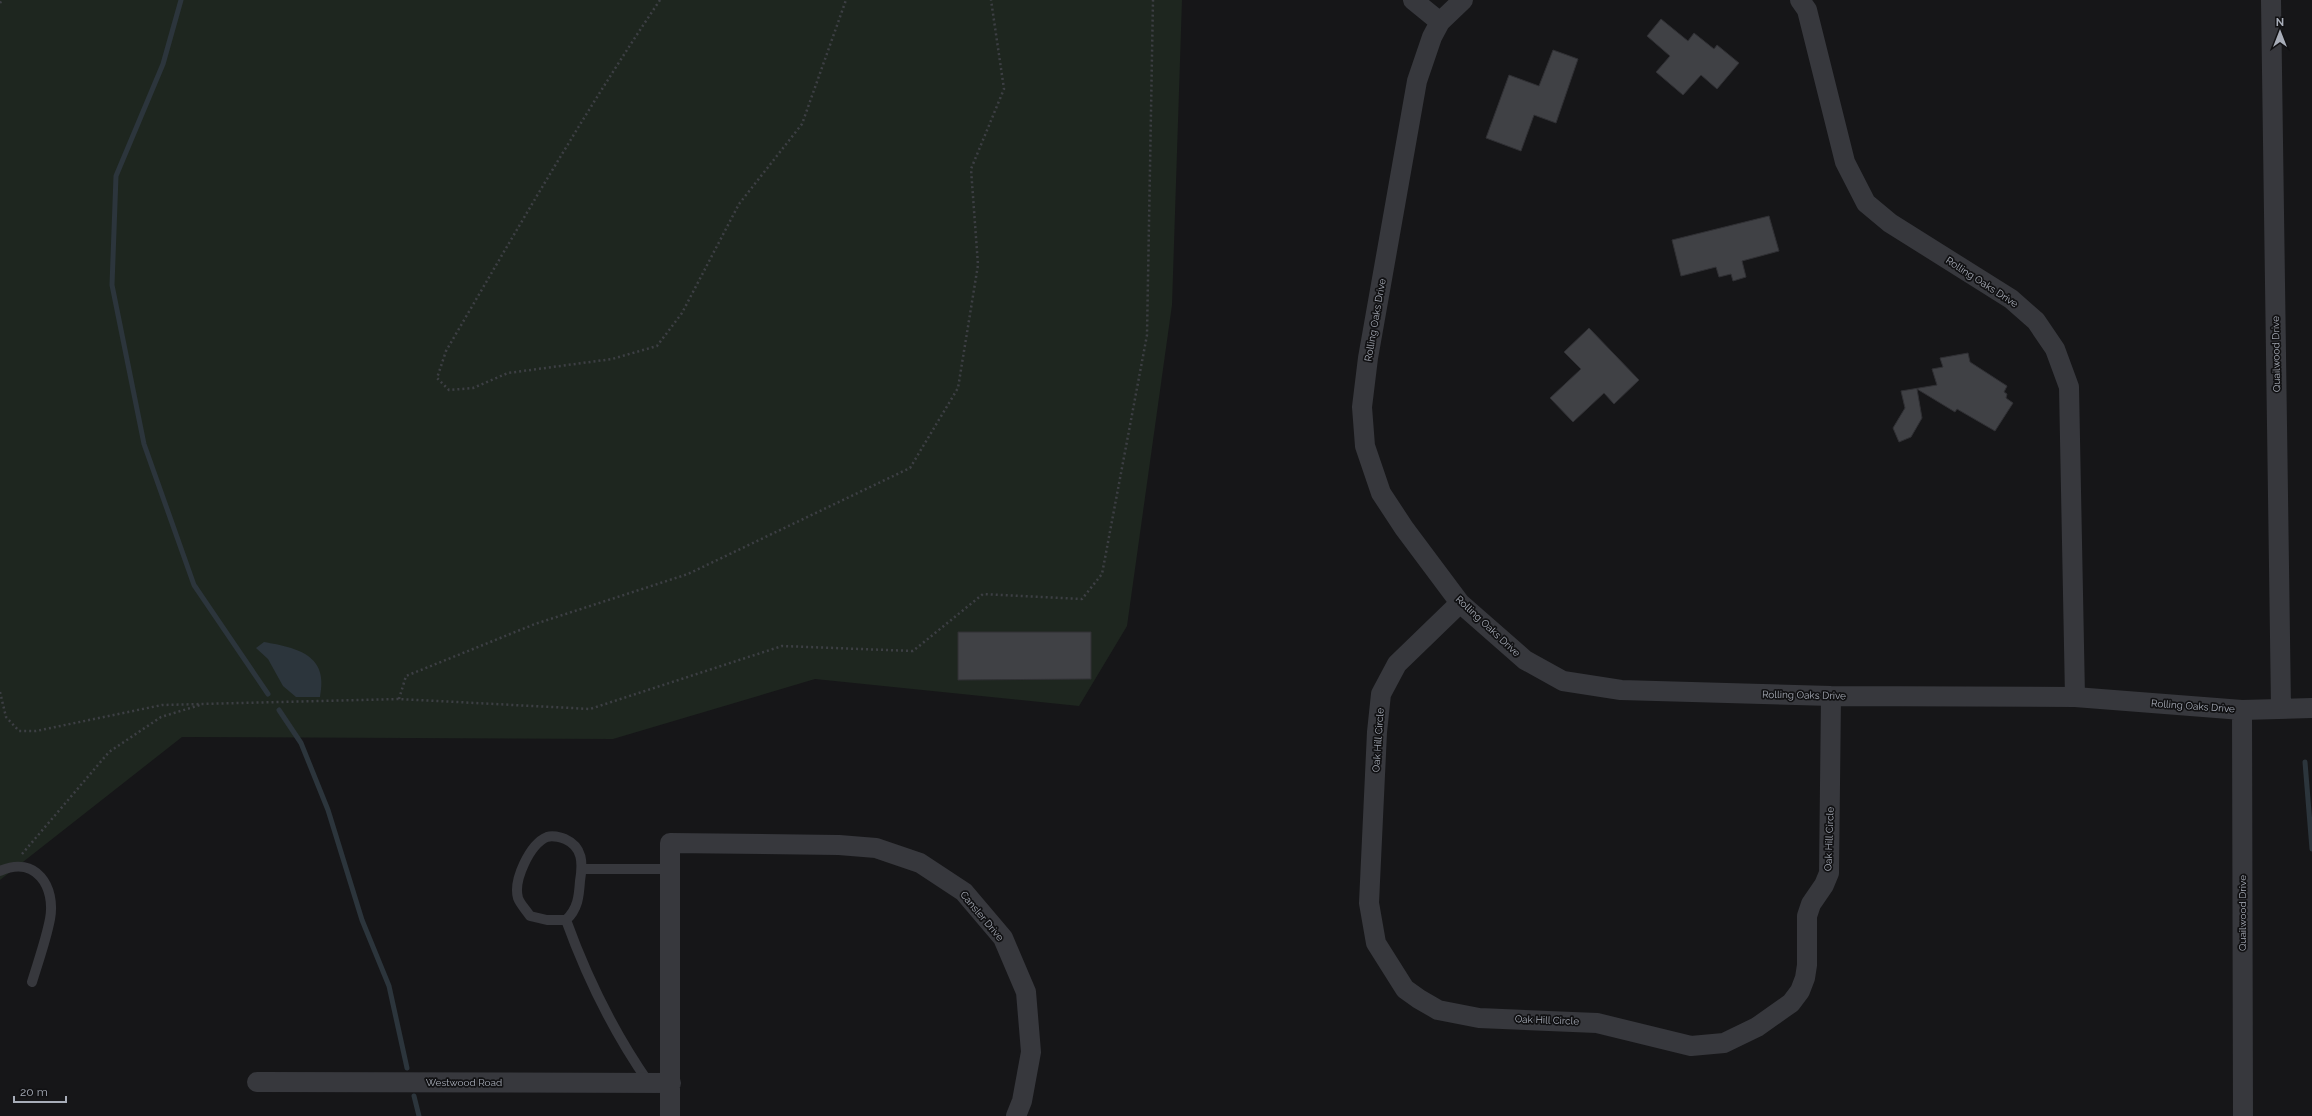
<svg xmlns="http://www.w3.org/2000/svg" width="2312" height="1116" font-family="Raleway,sans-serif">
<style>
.green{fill:#1e261f}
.water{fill:#2c353c}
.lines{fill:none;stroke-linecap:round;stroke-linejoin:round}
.stream{stroke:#2c353c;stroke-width:5}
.building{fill:#404145;stroke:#303034}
.path{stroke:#3d3f44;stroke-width:2.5;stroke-dasharray:2 3;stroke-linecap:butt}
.service{stroke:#37383d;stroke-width:10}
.minor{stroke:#37383d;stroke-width:20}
.labels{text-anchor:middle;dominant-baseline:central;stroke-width:3.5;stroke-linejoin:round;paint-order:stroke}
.street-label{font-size:10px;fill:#a8adb8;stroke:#111113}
</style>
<rect width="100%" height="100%" fill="#161618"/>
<path class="green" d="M0 0H1182L1172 305 1127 626 1079 706 815 679 613 739 182 737 0 880Z"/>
<path class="water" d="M264 642C298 648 329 655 320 697H296L283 686 268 659 256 648Z"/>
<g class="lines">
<path class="stream" d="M181 0 163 64 116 176 112 285 144 444 194 585 268 694
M279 710 301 743 328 810 362 920 389 986 407 1068
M2305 762 2312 849
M414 1096 419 1116"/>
</g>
<path class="building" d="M1661 19 1688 41 1694 33 1714 49 1717 45 1739 63 1717 89 1701 75 1683 95 1656 72 1670 56 1647 36Z
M1553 50 1578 59 1556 123 1534 115 1521 151 1486 138 1509 75 1539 86Z
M1769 216 1779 251 1742 261 1746 277 1733 281 1731 274 1719 277 1716 267 1681 276 1672 240Z
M1589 328 1639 380 1614 404 1604 393 1573 422 1550 398 1581 369 1564 352Z
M1968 353 1970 362 2007 386 2004 392 2007 394 2006 398 2013 403 1995 431 1957 409 1955 412 1917 389 1922 418 1911 437 1899 442 1893 428 1905 408 1901 391 1937 385 1932 369 1943 367 1940 358Z
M958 632H1091V679L958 680Z"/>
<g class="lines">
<path class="path" d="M660 0C583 114 515 233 446 351L437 378 449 390 473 388 508 373 612 359 657 346 682 313 739 204 802 124 846 0
M0 3 2 0
M0 692 6 717 19 731H36L162 705 399 699 590 709 782 646 913 651 983 594 1082 599 1102 574 1147 335 1153 0
M399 699 406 676 535 624 688 574 910 468 958 388 978 265 971 169 1004 89 991 0
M22 854 109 752 161 717 200 705"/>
<path class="service" d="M582 869H670
M0 871C36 855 56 887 50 919 46 940 38 962 32 982
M566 920C578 909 579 896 580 881 583 863 583 847 565 839 559 837 553 835 547 837 530 844 513 880 518 898 520 904 527 911 530 916L547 920H566C587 978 614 1033 649 1083"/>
<path class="minor" d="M1413 0 1440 22
M1463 0 1440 22 1432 37 1417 81 1368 358 1362 407 1365 446 1381 493 1404 528 1460 603 1525 660 1563 681 1621 690 1831 696 2075 697 2242 710 2312 708
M1800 0 1807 10 1845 162 1866 203 1890 223 2011 299 2036 321 2055 349 2069 387 2075 697
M2271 0 2281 708
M1460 603 1397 664 1381 694 1377 732 1369 903 1376 943 1405 989 1419 999 1438 1010 1479 1018 1597 1023 1691 1046 1724 1043 1757 1027 1791 1003 1800 991 1805 978 1807 965V916L1811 904 1824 885 1829 873 1831 696
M2242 710 2243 1116
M257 1082 671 1083
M670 1116V843L839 845 876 848 920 863 964 892 1003 938 1026 992 1031 1052 1022 1101 1016 1116"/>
</g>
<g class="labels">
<g class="street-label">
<text transform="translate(1982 282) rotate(33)">Rolling Oaks Drive</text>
<text transform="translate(1375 320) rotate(-80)">Rolling Oaks Drive</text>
<text transform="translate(2276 354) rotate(-91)">Quailwood Drive</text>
<text transform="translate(1488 626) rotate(43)">Rolling Oaks Drive</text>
<text transform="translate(1804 695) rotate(1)">Rolling Oaks Drive</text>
<text transform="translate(2193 706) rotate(4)">Rolling Oaks Drive</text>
<text transform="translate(1378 740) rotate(-86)">Oak Hill Circle</text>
<text transform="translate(1829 839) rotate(-88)">Oak Hill Circle</text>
<text transform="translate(2242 913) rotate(-90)">Quailwood Drive</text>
<text transform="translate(982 916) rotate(50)">Cansler Drive</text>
<text transform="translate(1547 1020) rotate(2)">Oak Hill Circle</text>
<text x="464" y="1082">Westwood Road</text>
</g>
</g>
<g transform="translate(2280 32)" stroke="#111113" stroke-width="3" paint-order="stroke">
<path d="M0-3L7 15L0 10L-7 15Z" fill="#a8adb8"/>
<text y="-6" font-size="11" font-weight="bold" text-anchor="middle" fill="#a8adb8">N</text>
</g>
<path d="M14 1096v6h52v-6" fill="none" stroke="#a8adb8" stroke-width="2"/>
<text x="20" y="1096" font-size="12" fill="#a8adb8" stroke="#111113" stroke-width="3" paint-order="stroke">20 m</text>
</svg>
